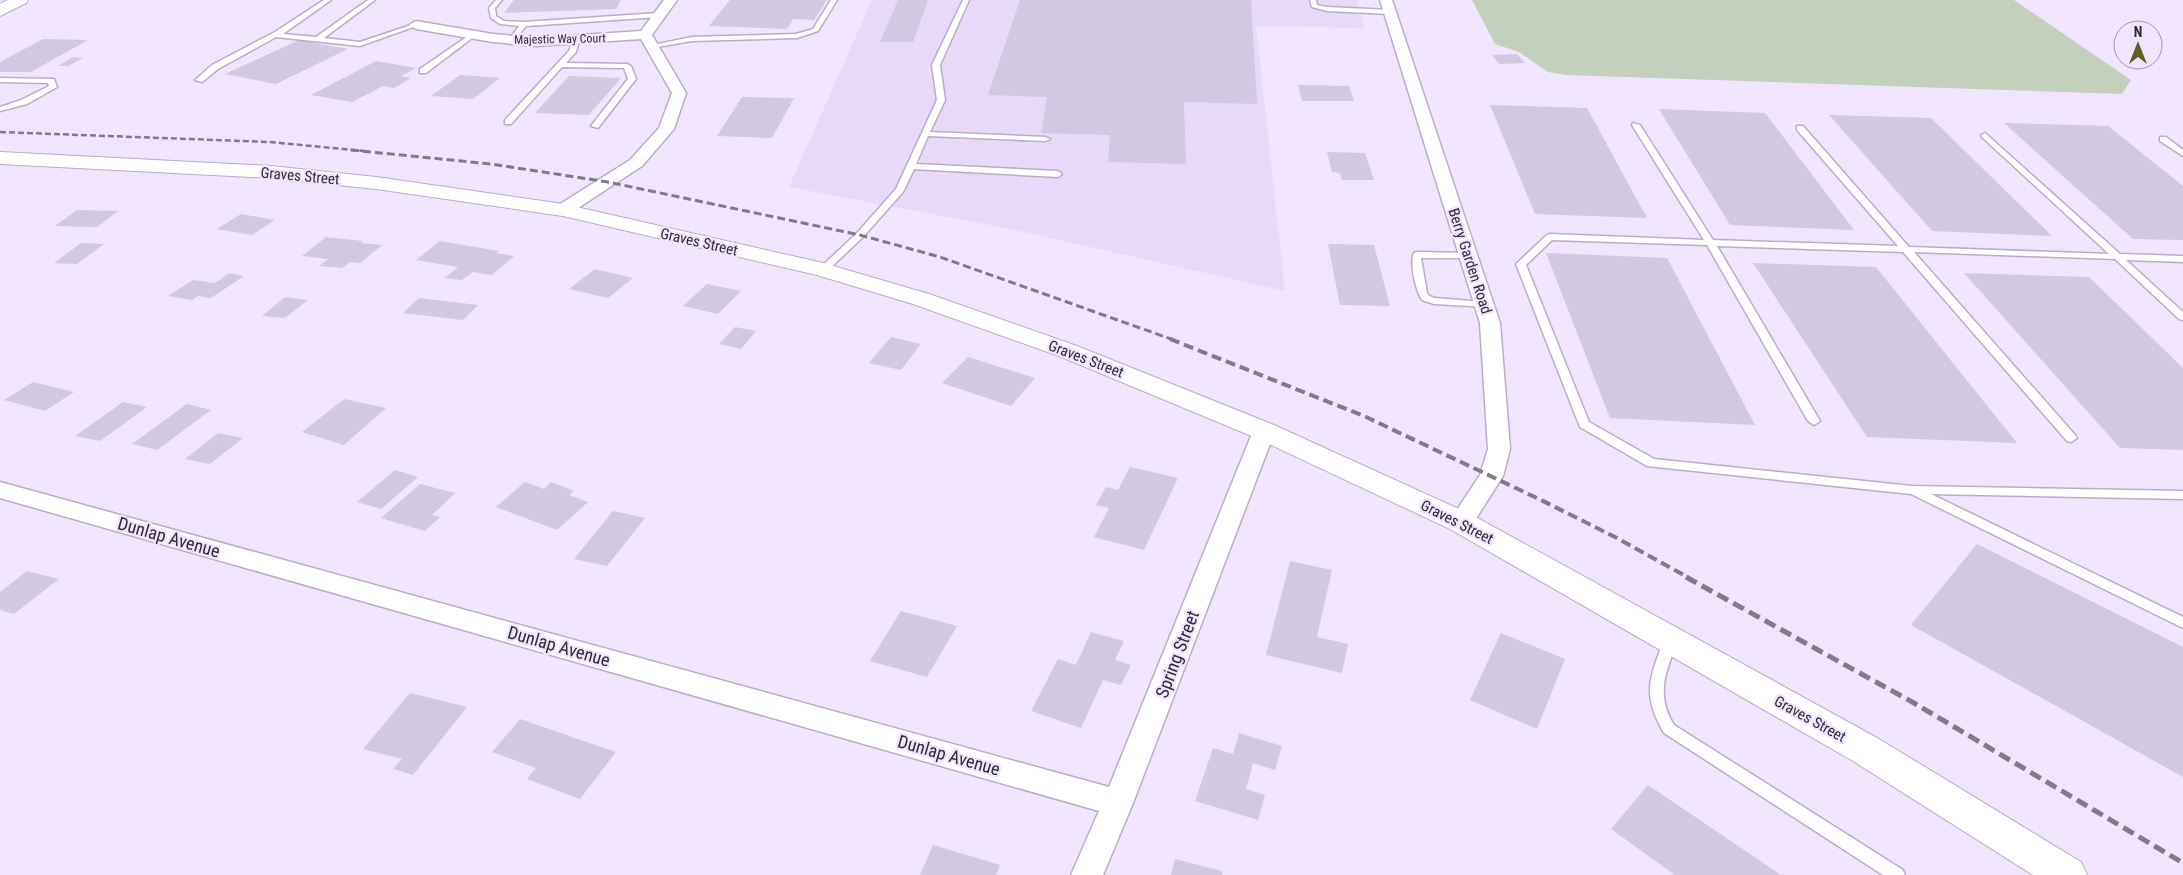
<svg xmlns="http://www.w3.org/2000/svg" width="2183" height="875" font-family="'Roboto Condensed',sans-serif">
<style>
.built{fill:#e7d9f7}
.green{fill:#c5d1bf}
.building{fill:#d1cae1}
.lines{fill:none;stroke-linecap:round;stroke-linejoin:round}
.service-casing{stroke:#b9afc5;stroke-width:3}
.minor-casing{stroke:#b9afc5;stroke-width:3}
.tertiary-casing{stroke:#b9afc5;stroke-width:2}
.service{fill:#fff;fill-rule:evenodd}
.minor{fill:#fff;fill-rule:evenodd}
.tertiary{fill:#fff;fill-rule:evenodd}
.rail-far3{stroke:#817a89;stroke-width:2.5;stroke-dasharray:6 3;stroke-linecap:butt}
.rail-far2{stroke:#817a89;stroke-width:3;stroke-dasharray:8 4;stroke-linecap:butt}
.rail-far1{stroke:#817a89;stroke-width:4;stroke-dasharray:10 5;stroke-linecap:butt}
.rail{stroke:#817a89;stroke-width:5;stroke-dasharray:12 6;stroke-linecap:butt}
.labels{text-anchor:middle;dominant-baseline:central;stroke-width:4.5;stroke-linejoin:round;paint-order:stroke}
.far-street-label{font-size:12px;fill:#2f2b33;stroke:#f0e5fc}
.street-label{font-size:15px;fill:#2f2b33;stroke:#f0e5fc}
.near-street-label{font-size:18px;fill:#2f2b33;stroke:#f0e5fc}
</style>
<rect width="100%" height="100%" fill="#f0e5fc"/>
<path class="built" d="M872 0H1357L1364 28 1256 26 1285 291 1011 229 789 187Z"/>
<path class="green" d="M1472 0H2014L2131 80 2122 94 1566 75 1548 72 1519 52 1495 44Z"/>
<path class="building" d="M514 0H621L616 9 504 13Z
M730 0H827L814 20 793 19 787 29 709 26Z
M898 0H928L913 42H880Z
M1020 0H1251L1257 104 1184 102 1186 164 1108 162 1110 135 1041 133 1047 97 988 95Z
M43 39 88 40 31 72H0V62Z
M299 40 348 49 276 84 225 74Z
M1517 54 1525 63 1499 64 1492 55Z
M73 57 83 58 68 66H58Z
M376 61 416 68 401 76 411 78 394 88 383 86 352 102 311 95Z
M460 75 500 78 473 99 431 96Z
M569 76 621 78 589 115 535 113Z
M1298 85 1349 86 1354 101H1302Z
M742 97 794 98 772 138 717 136Z
M1490 105 1587 108 1647 218 1535 214Z
M1659 109 1765 113 1854 230 1730 225Z
M1829 115 1931 118 2052 236 1932 231Z
M2004 123 2108 126 2183 186V240L2133 239Z
M1327 152 1365 153 1374 180H1342L1340 173 1332 172Z
M77 210 118 211 97 227 55 226Z
M241 214 275 220 252 235 217 229Z
M326 237 363 241 361 243 382 245 360 263 350 262 342 268 319 266 328 259 302 256Z
M440 241 499 251 496 253 514 256 492 275 473 272 462 280 445 278 458 267 416 260Z
M81 243 104 244 77 264 54 263Z
M1328 244 1374 245 1390 306 1340 305Z
M1546 253 1667 258 1755 425 1610 418Z
M1753 263 1876 267 2017 443 1867 437Z
M595 269 633 278 608 298 569 289Z
M229 273 244 276 211 298 198 296 192 300 168 296 193 280 215 283Z
M1964 273 2089 277 2183 368V450L2120 448Z
M707 284 741 291 718 314 683 306Z
M285 297 308 300 285 318 262 316Z
M419 298 478 305 463 320 403 313Z
M735 327 756 331 741 349 719 344Z
M891 337 921 344 901 370 869 363Z
M968 357 1035 378 1011 406 942 383Z
M33 382 74 392 45 411 4 400Z
M344 399 386 408 344 445 302 432Z
M123 402 147 407 100 441 75 436Z
M187 404 211 410 157 450 132 444Z
M218 433 243 438 210 464 185 459Z
M1130 467 1178 478 1144 550 1094 537 1109 508 1096 505 1106 487 1118 490Z
M395 470 418 477 381 509 357 502Z
M525 482 544 489 551 482 574 491 569 495 588 502 557 530 496 507Z
M420 484 455 493 432 515 440 517 425 531 381 518Z
M613 511 645 518 607 566 574 559Z
M1977 544 2183 647V777L1911 625Z
M1290 561 1332 570 1317 637 1348 644 1342 673 1266 655Z
M27 571 59 579 14 614 0 610V592Z
M901 611 957 626 927 677 870 661Z
M1091 632 1124 641 1115 660 1131 665 1121 685 1103 680 1081 728 1031 711 1058 659 1076 665Z
M1501 633 1565 659 1537 729 1470 700Z
M410 693 467 707 413 775 393 769 402 759 363 749Z
M520 719 616 752 580 799 527 779 536 768 492 752Z
M1239 733 1282 746 1275 770 1253 763 1246 789 1265 795 1258 820 1195 801 1213 748 1233 754Z
M1648 785 1781 875H1675L1611 829Z
M933 845 1000 865 996 875H920Z
M1175 859 1222 871V875H1171Z"/>
<g class="lines">
<defs>
<path id="service" d="M324 0H331L283 34 316 37 368 0H375L324 38 360 42 414 24 419 25 360 46 276 37 218 69 202 82 195 80 212 65 275 32Z
M496 0H502L495 8 496 16 504 21 524 22 659 13 662 15 659 17 526 26 514 41 512 42 509 40 519 26 500 24 491 18 489 8Z
M831 0H837L818 31 797 38 692 41 651 48 648 46 692 37 796 34 813 29Z
M963 0H969L940 65 945 100 930 132 1046 137 1050 139 1046 141 928 136 916 164 1058 171 1062 174 1058 177 914 169 903 192 863 237 826 272H820V268L857 233 896 189 937 100 932 65Z
M1310 0H1316L1317 5 1327 7 1390 10 1393 12 1390 14 1327 11 1312 7Z
M471 34 476 35 426 73H420V69Z
M576 38 579 40 576 52 566 63 627 64 631 66 636 79 598 128 591 126 628 79 624 68 562 67 511 124H505V120L569 51 573 40Z
M0 78 51 79H54L57 87 27 104 0 111V107L21 100 49 86 48 83 0 82Z
M1633 123 1640 125 1713 240 1898 246 1797 130V126H1803L1909 247 2109 254 1982 137 1981 135 1985 133 2120 254 2183 256V262L2126 260 2183 312V320L2179 319 2115 259 1914 252 2075 435 2077 438 2071 442 2067 441 1903 252 1717 246 1820 421 1814 425 1808 421 1707 245 1552 240 1526 265 1589 422 1654 459 1912 486 2183 491V499L1931 494 2183 617V628L1911 494 1647 466 1580 427 1516 264 1547 235 1550 234 1704 240 1632 125Z
M2160 137H2166L2183 150V156L2160 141Z
M1417 252 1472 253 1474 255 1469 258H1421L1427 293 1429 296 1435 298 1484 302 1489 305 1487 307 1434 304 1422 300C1416 291 1409 263 1414 253Z
M1671 635 1676 636 1678 640C1666 671 1655 694 1674 725L1903 870 1905 875H1883L1664 733C1642 695 1649 679 1664 640L1666 636Z"/>
<path id="minor" d="M664 0H677L652 35 686 93 674 129 642 166 569 214 563 215 557 214 554 210 557 206 630 160 659 128 672 93 641 39 536 46 493 42 416 29 409 25 416 21 493 34 536 38 641 31Z
M1380 0H1392L1500 323 1510 449 1503 476 1470 528 1461 531 1452 528 1449 522 1480 475 1488 449 1480 323Z
M1264 424 1272 426 1275 431 1133 803 1103 875H1071L1099 811 0 498V482L1109 787 1253 431 1256 426Z"/>
<path id="tertiary" d="M8 0H28L26 3 0 16V4Z
M0 152 271 166 376 177 563 204 823 263 929 294 1077 346 1274 425 1472 515 1879 739 2081 862 2087 875H2033L1853 761 1450 529 1254 437 1059 356 913 304 817 275 563 216 376 189 271 178 0 164Z"/>
</defs>
<use href="#service" class="service-casing"/>
<use href="#minor" class="minor-casing"/>
<use href="#tertiary" class="tertiary-casing"/>
<use href="#service" class="service"/>
<use href="#minor" class="minor"/>
<use href="#tertiary" class="tertiary"/>
<path class="rail-far3" d="M0 132 270 142 364 151"/>
<path class="rail-far2" d="M351 150 491 164 608 182 860 235 940 257 1174 340"/>
<path class="rail-far1" d="M1170 339 1364 416 1539 499 1615 537 1689 578"/>
<path class="rail" d="M1686 577 1914 703 2183 863"/>
</g>
<g class="labels">
<g class="far-street-label">
<text transform="translate(560 39) rotate(-1)">Majestic Way Court</text>
</g>
<g class="street-label">
<text transform="translate(300 176) rotate(5)">Graves Street</text>
<text transform="translate(699 242) rotate(13)">Graves Street</text>
<text transform="translate(1470 261) rotate(72)">Berry Garden Road</text>
<text transform="translate(1086 359) rotate(21)">Graves Street</text>
<text transform="translate(1457 522) rotate(27)">Graves Street</text>
<text transform="translate(1810 719) rotate(29)">Graves Street</text>
</g>
<g class="near-street-label">
<text transform="translate(169 537) rotate(16)">Dunlap Avenue</text>
<text transform="translate(559 646) rotate(16)">Dunlap Avenue</text>
<text transform="translate(1177 654) rotate(-69)">Spring Street</text>
<text transform="translate(949 755) rotate(16)">Dunlap Avenue</text>
</g>
</g>
<g transform="translate(2138 45)"><circle r="24" fill="#f0e5fc" stroke="#a39bac"/>
<path d="M0-4L9 19L0 12L-9 19Z" fill="#625d2a"/>
<text y="-8" font-size="14" font-weight="bold" text-anchor="middle" fill="#2f2b33">N</text>
</g>
</svg>
